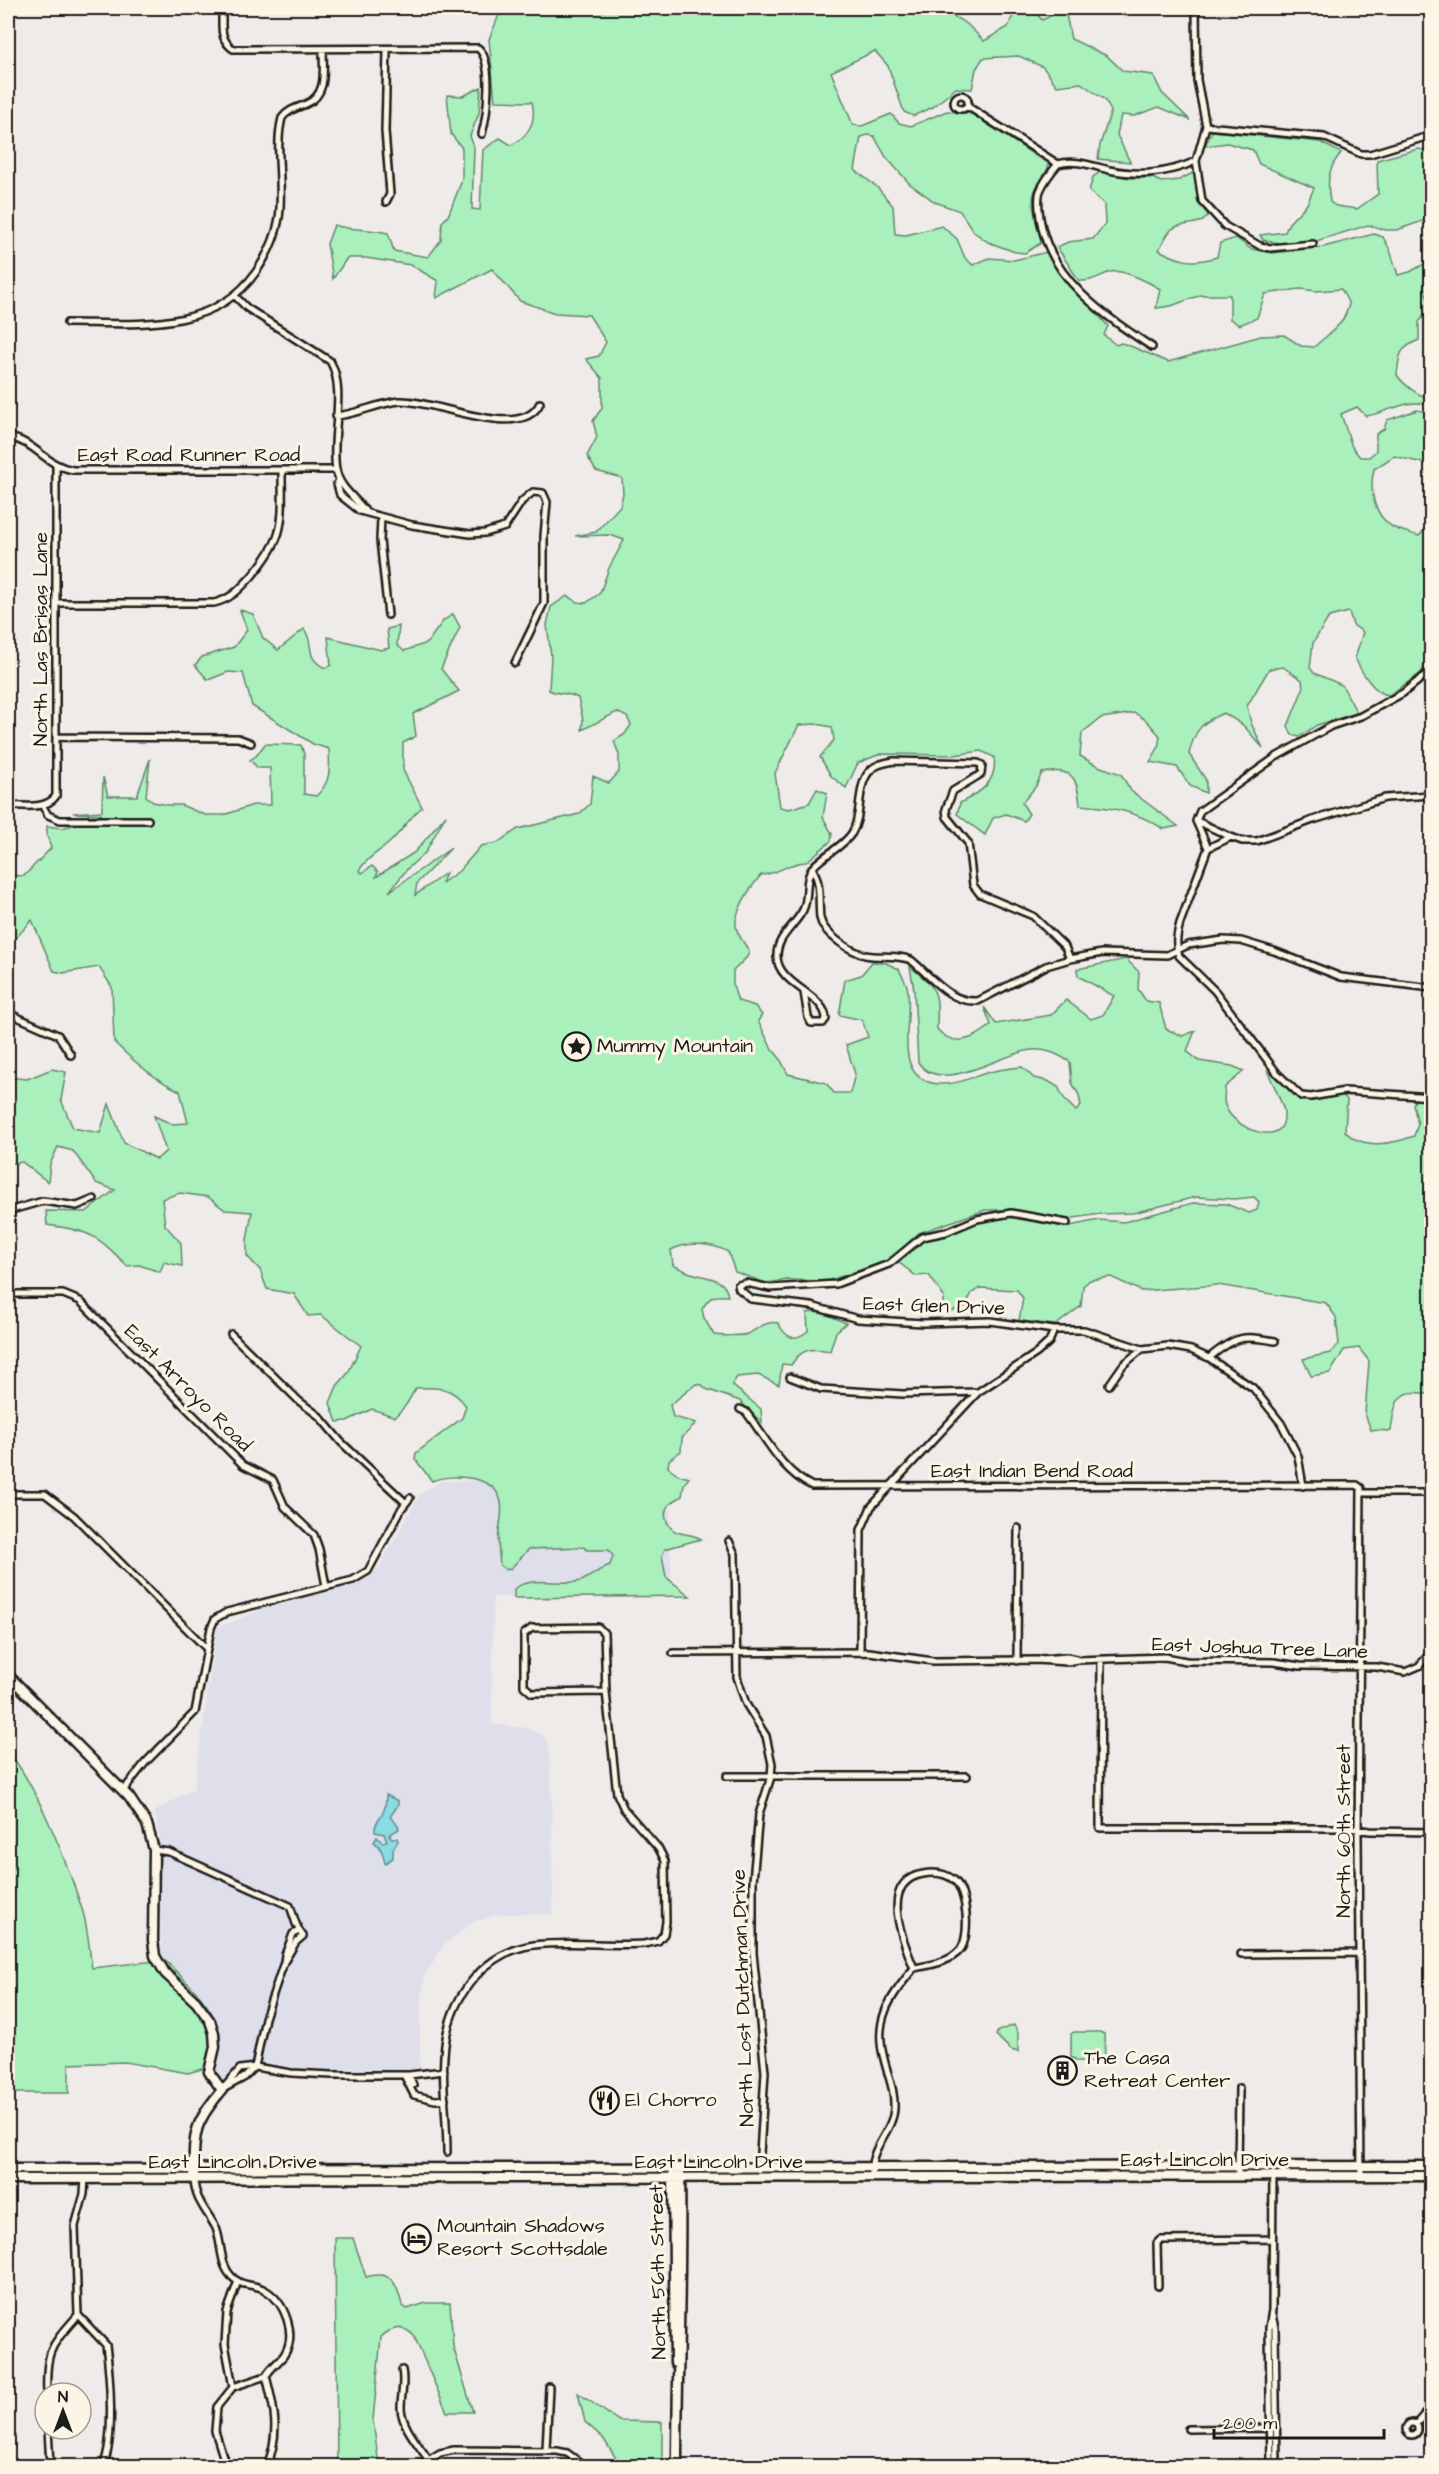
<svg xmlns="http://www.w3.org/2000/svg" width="1439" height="2474" font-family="'Architects Daughter',sans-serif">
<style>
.built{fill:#dfdeeb}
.green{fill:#a9f0bc;stroke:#62866c;stroke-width:1.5}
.water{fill:#8adce3;stroke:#5e8f93;stroke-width:1.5}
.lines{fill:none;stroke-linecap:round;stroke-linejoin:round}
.street-casing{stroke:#1c1c1c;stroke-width:10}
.secondary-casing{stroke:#1c1c1c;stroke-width:13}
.street{stroke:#fcf5e5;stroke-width:5}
.secondary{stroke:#fcf5e5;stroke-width:8}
.labels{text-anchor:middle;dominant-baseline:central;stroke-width:6;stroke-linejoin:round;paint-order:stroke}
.street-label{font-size:20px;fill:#1c1c1c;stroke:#fcf5e5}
.poi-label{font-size:20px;fill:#1c1c1c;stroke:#fcf5e5;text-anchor:start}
</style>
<rect width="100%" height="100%" fill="#efebe8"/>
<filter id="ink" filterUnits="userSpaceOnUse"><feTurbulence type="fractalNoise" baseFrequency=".0167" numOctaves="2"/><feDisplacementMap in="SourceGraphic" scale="12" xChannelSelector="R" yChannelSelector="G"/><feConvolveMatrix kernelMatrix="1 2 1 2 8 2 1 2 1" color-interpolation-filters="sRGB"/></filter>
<g filter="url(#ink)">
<path class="built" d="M670 1477 671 1594 493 1597 492 1724 526 1728 543 1735 549 1745 552 1804 553 1914H501L473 1922 444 1945 424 1977 420 2018V2069L319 2072 265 2066 242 2082 223 2081 214 2068 220 2052 181 1978 165 1960 162 1953 159 1838 155 1812 194 1788 217 1628 266 1608 363 1581 378 1569 420 1494 442 1481Z"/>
<path class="green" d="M502 8H939L967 24 984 41 1008 27 1016 8H1032L1042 20 1065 9 1071 39 1107 56 1123 71 1153 75 1162 93 1190 120 1159 107 1134 116 1121 115 1117 135 1130 162 1098 159 1100 145 1111 111 1105 100 1081 83 1057 86 1043 67 1019 56 983 58 976 69 972 89 956 88 933 107 913 116 904 112 888 66 875 51 831 72 853 125 862 126 891 114 899 123 911 126 947 111 972 114 1036 156 1047 160C1052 172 1039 180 1035 190 1029 204 1039 228 1041 243L1025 253 1015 252 988 242 974 232 960 211 935 202 910 184 886 157 874 136 868 135 861 137 855 170 877 187 893 206 895 234 906 235 942 226 957 239 965 258 973 265 989 258 1014 260 1047 252 1080 295 1108 326 1104 335 1116 345 1121 343 1128 345 1168 362 1261 336 1284 335 1301 346 1314 347C1330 332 1344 326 1349 304L1341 289 1317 291 1300 289 1265 294 1257 318 1239 325 1230 319V295H1201L1171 306 1156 308 1160 289C1149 282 1123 269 1111 272 1098 276 1092 282 1079 281L1057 247 1068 242 1093 239 1105 224 1104 204 1089 191 1093 177 1100 172 1130 178H1153L1161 182 1179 180 1195 172 1198 201 1208 215 1203 221C1173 230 1175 218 1159 250 1182 262 1193 264 1217 257L1220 243 1236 238 1251 249 1273 253 1323 247 1374 234 1383 237 1390 250 1398 275 1410 272 1431 260V276L1427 277 1424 287 1431 308 1419 322V340C1399 348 1399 355 1397 375 1404 385 1419 397 1431 398V406C1409 396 1389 413 1366 416L1357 407 1341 414 1352 447 1360 457H1369L1376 451V434L1384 429 1387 420 1417 410 1431 413V465L1394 456 1374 469C1369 490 1373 513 1391 526 1399 531 1411 533 1419 536L1431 522V660L1425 664 1421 673 1389 695C1374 694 1361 671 1355 658L1363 632 1353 625 1349 612 1329 617 1313 643 1310 668 1314 673 1342 685 1357 713 1317 725 1299 737 1292 735 1288 726 1303 689 1302 680 1283 667 1269 669 1247 706 1251 723 1263 748 1243 725 1224 713C1202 721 1194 731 1189 754L1206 780V793L1190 786 1177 767 1150 762 1158 748 1160 736 1147 721 1135 713 1101 718 1082 733 1080 756 1098 766 1121 774 1131 791 1178 826 1164 829C1133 810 1115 808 1080 805 1077 777 1073 767 1042 773L1036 786 1022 803 1029 814 1024 821 1006 814 993 818 985 835 957 814 960 803C980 793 998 782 994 757L981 751 954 755 880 754 858 763 846 788 831 776 820 757 834 740 832 727 816 724 799 725 775 773 780 807 789 809 809 803 817 789 827 793 823 817 832 834 831 841 806 862C790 862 778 874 761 875 751 887 731 915 737 930 739 937 745 944 749 951L747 957 733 971V986L738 1001 755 1006 762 1015 758 1021 772 1049 779 1057 788 1074 826 1083 834 1093H850L855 1074 846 1045 868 1037 862 1020 839 1015 845 980 861 975 872 962 886 963 899 969C901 974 905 980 907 986 915 1016 888 1081 940 1084 957 1085 974 1076 990 1072 1000 1069 1012 1068 1022 1067L1034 1078 1048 1081 1058 1087 1065 1100 1076 1111 1081 1106 1079 1095 1072 1083 1070 1062C1057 1054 1046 1048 1031 1050 1000 1054 940 1096 918 1062L914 990 910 967C939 989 938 993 937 1029 953 1048 974 1040 991 1025L984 1007 996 1024 1051 1015 1066 1000 1091 1019 1103 1015 1114 996 1078 976 1077 969 1126 959 1139 972 1138 989 1146 1001 1159 1003 1166 1029 1183 1036 1195 1031 1187 1051 1199 1061 1232 1066 1244 1071 1225 1087C1225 1092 1223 1100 1225 1105 1231 1128 1287 1151 1284 1113 1284 1105 1271 1080 1267 1070L1301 1101 1318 1100 1343 1095 1347 1100 1345 1131C1361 1150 1393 1144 1414 1136L1418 1124 1413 1104 1416 1099 1431 1101V1395C1397 1386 1395 1401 1391 1431L1371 1430 1365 1414 1369 1361 1359 1348 1344 1350 1330 1373 1311 1376 1303 1359 1330 1353 1339 1344 1336 1317 1326 1303 1218 1285 1141 1291 1111 1277 1090 1280 1083 1286 1081 1306 1056 1325 1019 1321 1023 1298 1017 1290 980 1288 972 1293 965 1307 945 1313 941 1310 944 1297 929 1275 916 1276 897 1261 927 1239 944 1236 978 1221 1009 1217 1065 1227 1099 1220 1124 1222 1193 1203 1226 1204 1249 1213 1257 1210 1259 1202 1254 1197 1235 1199 1196 1197 1133 1213 1100 1214 1067 1219 1014 1210H985L919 1233 888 1261 827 1281 787 1280 766 1283 735 1272 728 1252C712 1243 687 1241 671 1250L673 1265C679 1268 685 1271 691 1273 706 1278 725 1277 728 1296 713 1295 710 1296 702 1309L704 1318 714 1335C720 1336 743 1336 747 1334 757 1330 766 1320 778 1323 786 1338 794 1342 808 1331L807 1313C821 1310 833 1317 846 1323L836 1332 830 1351C811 1348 802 1348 791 1365L782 1364 779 1385 758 1375 737 1377 732 1385 761 1409 762 1423 740 1401 706 1389 702 1385 696 1384 670 1405 673 1417 696 1423 682 1438 681 1451 669 1460 668 1467 679 1475 689 1478 684 1484 682 1496C678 1499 669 1503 667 1508 662 1516 669 1529 677 1532 686 1535 693 1534 701 1539L665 1549 662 1556 666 1577 690 1596 514 1598V1589C531 1575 561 1586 581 1581 588 1579 600 1568 610 1565L613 1556 609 1550H587L584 1547 529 1549 511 1568 506 1570 500 1565C499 1554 497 1543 499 1531 500 1523 503 1512 501 1503 497 1475 452 1473 432 1481L415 1459 416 1453 462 1418 466 1406C452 1386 438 1387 416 1388L406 1405 395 1417 372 1409 347 1421 337 1422 330 1403 337 1386 348 1373 361 1346 321 1315 308 1316 294 1294 267 1289 260 1270 247 1256V1240L252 1212 225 1210 208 1197 180 1193 162 1199 165 1225 181 1243 182 1266 164 1262 160 1272 139 1265 127 1266C97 1235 91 1231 47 1225L46 1211 86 1212 115 1190 96 1183 73 1151 58 1147 50 1164 48 1182 22 1162 8 1164V1077L27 1079 52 1069 66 1072 61 1100 73 1128 100 1133 109 1104 124 1143 157 1159 166 1151 154 1116 172 1124 188 1123 180 1091C155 1080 133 1061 114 1042L112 987 99 967 63 973 54 971 32 920 14 940 8 939V875L24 876 51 848 47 835V826L62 828 77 824H148L147 818 102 817 101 814 73 813 102 811 103 777 108 796H137L150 759 146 796 153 802 168 805H181L205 815H224L253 805H271L270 768H258L250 760 256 756 265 744 301 745 304 754V794L316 796C331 783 330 768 329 749L313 744 252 706 243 673 228 672 208 680 195 665 202 657 234 647 247 630 240 610 253 614 263 638 278 650 304 629C316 645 303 657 325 668L331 665 328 637 381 650 389 648 387 629 399 626 397 645 404 651 427 643 443 621 453 614 460 627 441 669 459 691 413 714 416 736 403 743V770L422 807C409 818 400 834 387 845 376 853 367 859 359 870L362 873 372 866 378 872 376 877 415 852 446 815 425 853 408 868 389 892 451 848 417 883 415 895 446 873 442 883 459 871 481 846 497 843 518 829 579 814 590 804 593 776 609 783 619 772V755L614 741 625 734 631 725 627 717 617 712 582 730 583 720 578 698C568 692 559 695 549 690L551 656 547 625 551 607 567 596 577 602 586 603 600 593 609 568 624 540 610 535 575 536 596 532 620 506 623 494 622 478 596 471 587 456 597 437 593 421 602 408V378L586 359 599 356 606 342 589 315 555 313 520 301 492 269 436 298 438 281 411 265 366 258H347L333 279 327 244 334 225C352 231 370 228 388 233L394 251 428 257 441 240 442 222 448 216 462 180V148L451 134 447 95 463 96 481 87 479 113 470 136 474 147 472 209 480 210 483 150 500 138 511 145C528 137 537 122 532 102L495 101 489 39Z
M1212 131 1320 142 1341 153C1327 169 1327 183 1330 202L1336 206 1357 209 1378 194 1377 160 1418 149 1431 151V218L1397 230H1386L1368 225 1313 242 1279 243 1263 240 1260 235 1285 232 1289 223 1307 204 1314 188 1259 164 1253 150 1227 143 1205 146Z
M8 1751C39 1790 66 1860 82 1909 88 1927 89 1948 92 1968L165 1960C194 1991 232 2017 216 2065L188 2073 125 2062 69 2064V2093H8Z
M1014 2025 1018 2033V2052L1011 2050 996 2035 998 2031Z
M1074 2032H1100L1104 2034 1105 2060 1103 2062 1078 2061 1071 2057V2034Z
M335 2238H353L366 2277C392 2269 397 2284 402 2305L407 2309 426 2303H450L453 2346 473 2412H447L414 2336C403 2324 392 2327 381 2337L373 2420 379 2466H337Z
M578 2393 619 2421 662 2422V2466H621L603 2438 585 2422Z"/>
<path class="water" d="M386 1795 398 1801V1805L390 1817 398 1825 399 1829 389 1835 392 1838H397L398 1841 393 1849V1858L385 1863C383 1855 382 1847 374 1842L377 1837 382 1842 387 1841 384 1834 375 1832C374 1822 381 1818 384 1810 385 1807 386 1799 386 1795Z"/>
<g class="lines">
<defs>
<path id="street" d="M222 8C223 25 218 38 233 49L478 48C494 61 487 116 482 134
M1196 8 1197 80 1206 126 1196 161 1202 201 1225 226 1260 246 1270 248 1313 244
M954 102a7 7 0 1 1 14 0a7 7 0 1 1-14 0Z
M967 106 1058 164
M1206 126 1324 137 1361 154H1370L1432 135
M1058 164C1052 171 1044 181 1040 191 1037 199 1039 209 1040 218 1049 279 1105 316 1152 347
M1058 164C1075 159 1093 166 1109 170 1140 176 1167 174 1196 161
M386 202 390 194 385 131 387 50
M235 296 247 308 330 361C347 389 330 438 336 469 339 488 355 497 365 511
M67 323C133 323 213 334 256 272 267 256 276 237 279 218 284 185 274 149 282 118 288 110 296 108 306 104 328 95 323 70 323 50
M336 416C358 414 378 403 400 401 433 399 522 443 540 403
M8 437C37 442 44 465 73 470H336
M339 479 337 484 340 495 360 511 412 525 470 534 485 533 505 527 522 501 533 492 543 493 547 502 544 536V603L515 663
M381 518 380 540 388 615
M56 603H214C231 599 240 589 251 577 287 535 282 523 282 470
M56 737 238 738 251 743
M8 805C23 806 46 810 56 796V466
M42 805 48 815 60 820H148
M1196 821 1208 848 1180 923C1177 934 1175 944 1179 956L1215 991 1277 1073 1301 1096 1311 1097 1345 1091 1432 1097
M1196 821 1200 811 1276 757 1331 726 1361 716 1403 693 1432 670
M1197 821 1231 837 1242 841H1257L1313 820 1385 798 1432 795
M1208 848 1231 837
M812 868C822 884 818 900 820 918 823 934 850 951 865 955 880 958 896 954 911 960 932 977 949 1003 978 1001L1046 966 1070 959 1102 953 1167 955 1188 945 1223 940 1241 941 1274 951 1341 977 1432 988
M804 992 808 1017 811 1023H823L826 1019C826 995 778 985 777 957 776 937 795 926 803 910 810 896 803 879 814 866 825 854 843 847 852 833 863 815 856 788 869 772 875 764 885 763 894 761L978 763 982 765 981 774 953 791 946 809 947 817 968 843 973 885 980 894 1033 916 1065 947 1070 959
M8 1013 58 1035 71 1055
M8 1211 43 1201 77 1206 94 1199
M1067 1223 1011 1213 977 1219 946 1232 922 1237 889 1264 836 1284 770 1288 746 1283 738 1285 739 1289 751 1299 811 1306 858 1319 923 1323 990 1321 1054 1330H1084L1142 1349 1168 1346 1191 1350 1209 1358C1235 1336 1242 1335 1275 1341
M8 1294H63L80 1301 243 1465 273 1480 285 1507 314 1535 319 1549 326 1586
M231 1334 299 1401 319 1416 341 1442 406 1503
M1209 1358 1253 1388 1281 1423 1298 1456 1303 1486
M790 1377 821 1389 903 1394 977 1392
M1109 1385 1123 1365 1142 1349
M740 1409 746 1412C766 1438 781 1471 812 1486L1357 1485 1361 1488 1358 1837 1361 2176
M1362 1493H1432
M8 1494H45L74 1516 207 1649
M729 1541 735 1554 737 1677 746 1704 766 1736 772 1764 771 1777 759 1814 753 1881V1953L765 2072 759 2170
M860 1652 861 1530 871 1507 978 1392 1037 1353 1049 1342 1054 1330
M673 1653 869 1652 933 1661 1036 1660 1067 1662 1077 1660 1165 1657 1186 1661 1274 1662 1300 1666 1377 1667 1405 1672 1419 1666 1432 1651
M1041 1659 1067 1657 1076 1659
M1101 1659 1100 1828H1349L1370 1831 1432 1832
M1017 1661 1018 1528
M727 1776H967
M123 1791 145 1763 195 1712 211 1628 215 1619 227 1612 353 1580 368 1571 402 1508 410 1498
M154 1850 169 1852 290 1906C294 1916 296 1929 303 1936L296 1942 284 1962
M1241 1954 1360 1953
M404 2075 414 2095 435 2100 445 2099
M409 2075 413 2085
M223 2089 245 2077 255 2067 265 2018 284 1962 285 1955 293 1934 299 1931
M222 2090 240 2069 255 2067 291 2073 332 2075H409L444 2071
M447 2152C447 2089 429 2029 475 1977 490 1960 511 1948 534 1945 570 1941 607 1946 644 1944L658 1941 664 1934 666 1922 665 1861 659 1849 624 1809 617 1794 606 1692 604 1633 598 1627 532 1628 524 1634V1686L532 1693 606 1692
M1238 2176 1239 2088
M194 2178C194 2199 207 2211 216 2228 223 2245 218 2271 239 2282 247 2286 257 2285 265 2290 284 2301 298 2334 284 2355 279 2362 271 2367 266 2376 275 2410 280 2433 267 2466
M872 2178C872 2172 871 2165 873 2159 877 2142 893 2127 894 2109 895 2090 888 2076 884 2059 873 2020 890 1997 914 1968 903 1942 878 1881 923 1874 934 1872 945 1873 954 1880 967 1890 971 1937 960 1950 949 1963 929 1965 914 1968
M1158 2286 1157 2243 1160 2240 1272 2239
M78 2315 106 2345C110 2375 115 2440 103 2466
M78 2315 75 2226 84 2194 85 2178
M1272 2315 1275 2328 1277 2466
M402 2370C405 2383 401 2394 401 2408 402 2427 418 2444 428 2459
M233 2387 266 2376
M47 2393C45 2350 51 2346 78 2315
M1406 2429a6 6 0 1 1 12 0a6 6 0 1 1-12 0Z
M1416 2424 1432 2406
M48 2429 50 2466
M1188 2429 1273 2428
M546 2450 549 2387
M226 2466 215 2431 217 2407 233 2387 225 2344 227 2312 238 2281
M419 2466 440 2453 454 2450 557 2451 567 2453 585 2466
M1271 2466 1269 2328 1272 2310 1273 2174"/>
<path id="secondary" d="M8 1675 129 1797 147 1824 154 1850 153 1940 155 1956 165 1973 196 2002 210 2021 214 2033 215 2047 209 2072 222 2090C195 2122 193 2132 194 2173
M8 2169 1432 2166
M673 2175 675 2363
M8 2179 1432 2176
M677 2466C677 2369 682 2271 680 2173"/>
</defs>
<use href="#street" class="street-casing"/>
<use href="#secondary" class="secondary-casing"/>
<use href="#street" class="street"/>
<use href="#secondary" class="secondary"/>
</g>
</g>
<defs>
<symbol id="sight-ring" viewBox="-11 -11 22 22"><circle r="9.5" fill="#fcf5e5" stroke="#1c1c1c" stroke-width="1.5"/><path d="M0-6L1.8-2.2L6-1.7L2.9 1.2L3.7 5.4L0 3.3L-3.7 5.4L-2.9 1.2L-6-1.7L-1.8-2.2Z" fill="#1c1c1c"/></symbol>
<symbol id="building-ring" viewBox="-11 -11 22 22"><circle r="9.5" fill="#fcf5e5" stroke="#1c1c1c" stroke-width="1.5"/><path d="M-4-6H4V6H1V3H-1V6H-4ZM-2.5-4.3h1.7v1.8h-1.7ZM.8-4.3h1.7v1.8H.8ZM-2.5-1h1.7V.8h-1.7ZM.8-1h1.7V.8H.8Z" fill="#1c1c1c"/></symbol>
<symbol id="restaurant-ring" viewBox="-11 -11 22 22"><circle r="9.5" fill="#fcf5e5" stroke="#1c1c1c" stroke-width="1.5"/><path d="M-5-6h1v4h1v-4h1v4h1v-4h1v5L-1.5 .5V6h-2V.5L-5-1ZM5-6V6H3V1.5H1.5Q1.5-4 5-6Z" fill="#1c1c1c"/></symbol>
<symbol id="hotel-ring" viewBox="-11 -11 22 22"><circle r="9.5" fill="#fcf5e5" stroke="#1c1c1c" stroke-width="1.5"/><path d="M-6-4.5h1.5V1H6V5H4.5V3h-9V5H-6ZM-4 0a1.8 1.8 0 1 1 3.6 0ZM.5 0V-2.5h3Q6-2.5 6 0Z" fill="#1c1c1c"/></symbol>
</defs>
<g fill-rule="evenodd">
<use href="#sight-ring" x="560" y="1030" width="33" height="33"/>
<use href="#building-ring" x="1046" y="2054" width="33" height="33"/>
<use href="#restaurant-ring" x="588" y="2084" width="33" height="33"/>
<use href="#hotel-ring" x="400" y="2222" width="33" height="33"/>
</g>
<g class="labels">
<g class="street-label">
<text x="189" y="455">East Road Runner Road</text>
<text transform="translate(41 639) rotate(-90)">North Las Brisas Lane</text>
<text transform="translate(934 1306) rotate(2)">East Glen Drive</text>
<text transform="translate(188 1388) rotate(45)">East Arroyo Road</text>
<text x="1032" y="1471">East Indian Bend Road</text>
<text transform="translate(1260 1648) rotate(2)">East Joshua Tree Lane</text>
<text transform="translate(1344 1831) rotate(-90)">North 60th Street</text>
<text transform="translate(743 1998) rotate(-92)">North Lost Dutchman Drive</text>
<text x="1205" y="2160">East Lincoln Drive</text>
<text x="233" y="2162">East Lincoln Drive</text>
<text x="719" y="2162">East Lincoln Drive</text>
<text transform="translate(658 2272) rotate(-91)">North 56th Street</text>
</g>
<g class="poi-label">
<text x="597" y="1046">Mummy Mountain</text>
<text x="1084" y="2058">The Casa<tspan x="1084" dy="23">Retreat Center</tspan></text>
<text x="625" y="2100">El Chorro</text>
<text x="437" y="2226">Mountain Shadows<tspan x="437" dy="23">Resort Scottsdale</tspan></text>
</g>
</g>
<rect width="1439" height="2474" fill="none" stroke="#fcf5e5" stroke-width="30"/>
<rect x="15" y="15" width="1409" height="2444" fill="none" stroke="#1c1c1c" stroke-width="2" filter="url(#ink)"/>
<g transform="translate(63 2411)"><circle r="28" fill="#fcf5e5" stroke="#a29e95" stroke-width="1.5"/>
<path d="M0-4.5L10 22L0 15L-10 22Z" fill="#1c1c1c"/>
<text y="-9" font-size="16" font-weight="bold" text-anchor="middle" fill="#1c1c1c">N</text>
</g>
<path d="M1214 2429v9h170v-9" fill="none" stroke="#1c1c1c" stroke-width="3"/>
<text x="1223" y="2429" font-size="18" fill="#1c1c1c" stroke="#fcf5e5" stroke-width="4.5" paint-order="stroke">200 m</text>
</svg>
